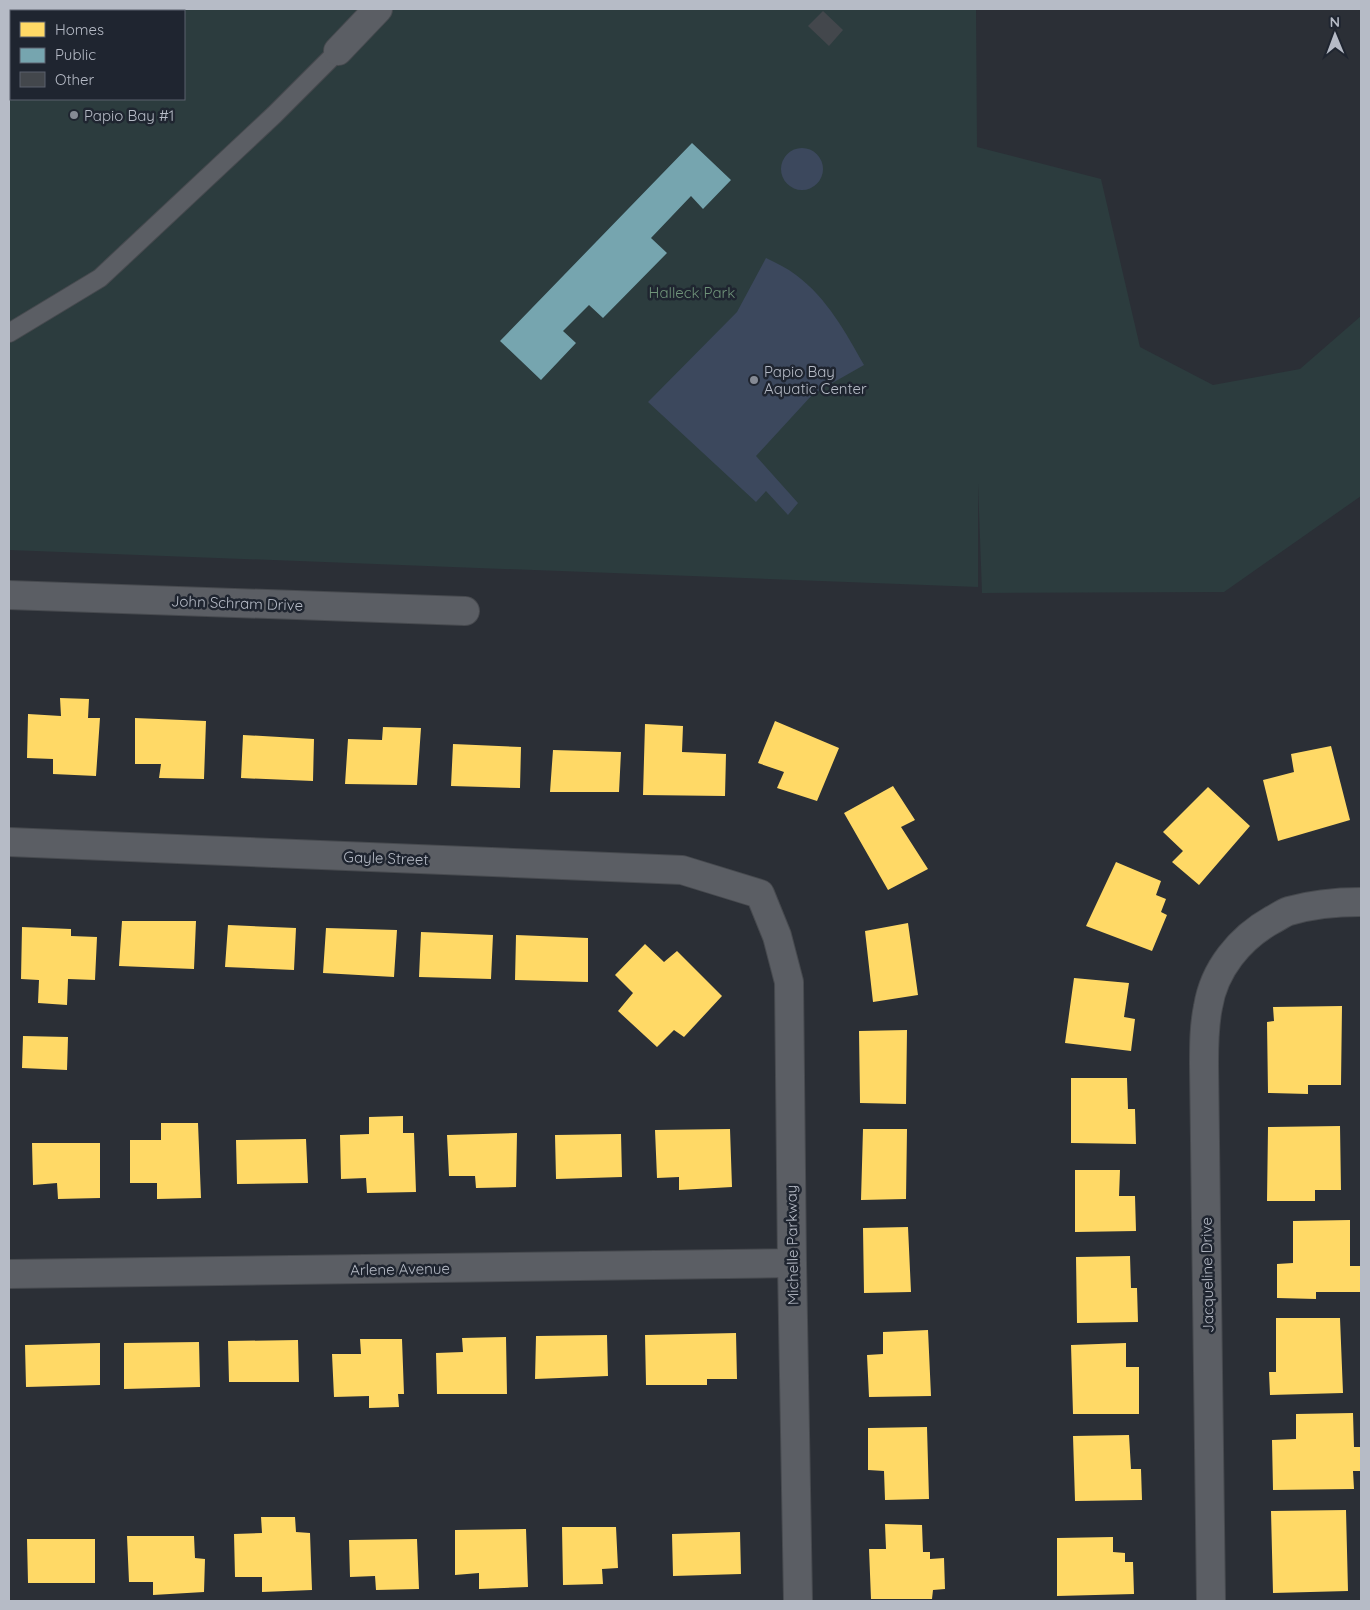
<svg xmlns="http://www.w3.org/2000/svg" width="1370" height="1610" font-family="Quicksand,sans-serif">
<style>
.green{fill:#2c3c3e;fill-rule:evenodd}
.water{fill:#3c485d}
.homes{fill:#ffd966}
.public{fill:#76a5af}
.building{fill:#43474c}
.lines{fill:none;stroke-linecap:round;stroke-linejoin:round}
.service-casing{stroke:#474a4f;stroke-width:20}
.minor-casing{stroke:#474a4f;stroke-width:30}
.service{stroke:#5b5e64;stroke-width:18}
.minor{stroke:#5b5e64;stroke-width:28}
.poi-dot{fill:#858a94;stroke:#1f2530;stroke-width:2}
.labels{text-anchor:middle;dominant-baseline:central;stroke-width:5;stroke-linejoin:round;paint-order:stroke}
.poi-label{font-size:15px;fill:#b6bbc6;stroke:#1f2530;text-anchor:start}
.park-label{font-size:15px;fill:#70947a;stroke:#1f2530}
.street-label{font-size:15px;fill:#b6bbc6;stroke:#1f2530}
</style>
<rect width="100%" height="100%" fill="#2b2f36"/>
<path class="green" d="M9 9H976L977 147 1101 179 1140 347 1213 385 1300 369 1361 316V496L1224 592 982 593 978 483V587L9 550ZM11 11H184V99H11Z"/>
<path class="water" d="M781 169a21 21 0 1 1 42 0a21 21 0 1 1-42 0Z
M766 258C776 263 787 268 796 275 827 298 846 333 864 365L813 394 756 456 798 503 788 515 766 491 756 502 648 402 737 312Z"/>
<path class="homes" d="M60 698 89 699 88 718H100L96 776 53 774V759L27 758 28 714 61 716Z
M135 718 206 721 204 779 159 778 161 764H135Z
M775 721 839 748 817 801 777 788 784 772 758 763Z
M645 724 683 726 682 752 726 754 725 796 643 795Z
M383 727 421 728 417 785 345 784 348 739 382 740Z
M243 735 314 739 313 781 241 778Z
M453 744 521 747 520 788 451 786Z
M1331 746 1350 820 1278 841 1263 780 1294 772 1291 754Z
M553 750 621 752 619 792H550Z
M893 786 915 820 901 827 928 869 888 890 844 813Z
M1208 787 1250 826 1199 885 1172 862 1183 851 1163 832Z
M1116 862 1161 881 1156 895 1166 899 1161 912 1167 915 1152 951 1086 926Z
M122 921H196L194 969 119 966Z
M908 923 918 995 873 1002 865 931Z
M228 925 296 928 294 970 225 967Z
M22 927 71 929V936L97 937 95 980 68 979 67 1005 38 1003 39 980 21 979Z
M326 928 397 930 394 977 323 973Z
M421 932 493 935 491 979 419 977Z
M516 935 588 938V982L515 980Z
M645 944 664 962 677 951 722 996 684 1037 674 1030 657 1047 618 1011 633 993 615 975Z
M1074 978 1129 983 1124 1017 1135 1019 1131 1051 1065 1043Z
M1342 1006 1341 1085H1308V1094L1268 1093 1267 1022 1274 1021 1273 1007Z
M907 1030 906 1104 860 1103 859 1031Z
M23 1036 68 1037 67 1070 22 1068Z
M1071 1078H1127L1128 1109H1135L1136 1144 1071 1143Z
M403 1116V1133H414L416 1192 367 1193 366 1178 341 1179 340 1135 369 1134V1117Z
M161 1123H198L201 1198 157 1199V1183H130V1140H161Z
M1340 1126 1341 1190H1315V1201H1267L1268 1127Z
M730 1129 732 1187 679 1190V1177L657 1178 655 1130Z
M863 1129H907L906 1199 861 1200Z
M517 1133 516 1187 476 1188 475 1176H449L447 1135Z
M621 1134 622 1177 556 1179 555 1135Z
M306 1139 308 1183 237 1184 236 1140Z
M32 1143H100V1198L58 1199 57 1183 33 1185Z
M1075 1170H1120L1119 1196H1135L1136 1231 1075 1232Z
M1350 1220V1266H1361V1292H1316V1299L1277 1298V1264L1293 1263V1221Z
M908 1227 911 1292 864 1293 863 1228Z
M1130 1256 1131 1288H1137L1138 1322 1077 1323 1076 1257Z
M1276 1318H1340L1343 1393 1270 1395 1269 1372H1276Z
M928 1330 931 1396 869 1397 867 1355 883 1354V1332Z
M736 1333 737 1379H707V1385H646L645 1335Z
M607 1335 608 1376 535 1379 536 1336Z
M506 1337 507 1394H437L436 1353 463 1352 462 1338Z
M360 1339H402L404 1394H398L399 1407 369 1408V1396L334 1397 332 1354H361Z
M298 1340 299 1382H229L228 1341Z
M199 1342 200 1387 124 1389V1343Z
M100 1343V1385L26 1387 25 1345Z
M1126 1343V1367H1139V1414H1073L1071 1345Z
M1353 1413 1354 1447H1361V1471H1353L1354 1489 1273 1490 1272 1440 1296 1439V1414Z
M927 1427 929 1499 885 1500 884 1471 868 1470V1428Z
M1129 1435 1131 1469H1141L1142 1500 1075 1501 1073 1436Z
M1346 1510 1348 1591 1273 1593 1271 1511Z
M261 1517H295L296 1532 310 1533 312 1590 262 1592V1577H235L234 1534 262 1533Z
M885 1524 922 1525 923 1552H930V1559L944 1558 945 1589 933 1590 932 1599H871L869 1549H886Z
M562 1527H616L618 1568 602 1569 603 1584 563 1585Z
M526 1529 528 1587 479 1589V1573L455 1575V1530Z
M740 1532 741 1574 673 1576 672 1534Z
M127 1536H194L195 1558 205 1559 204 1592 153 1595V1582H129Z
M1113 1537V1552L1125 1553V1562H1133L1134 1594 1057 1596V1538Z
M27 1539H95V1583H28Z
M417 1539 419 1589 376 1590 375 1576 350 1577 349 1540Z"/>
<path class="public" d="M692 143 731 180 703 209 691 196 651 238 667 253 603 318 589 305 563 331 576 343 541 380 500 341Z"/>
<path class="building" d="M823 11 843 30 829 46 808 26Z"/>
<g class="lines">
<defs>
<path id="service" d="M9 333 100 278 274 115 338 51"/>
<path id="minor" d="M338 51 378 9
M9 595 465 611
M9 842 682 870 760 894 777 936 789 982 792 1263 798 1601
M9 1274 792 1263
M1211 1601 1204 1064C1204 1045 1204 1026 1208 1007 1214 969 1240 938 1272 920 1278 917 1283 913 1289 911 1313 904 1337 902 1361 902"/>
</defs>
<use href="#service" class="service-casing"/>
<use href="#minor" class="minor-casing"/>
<use href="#service" class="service"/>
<use href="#minor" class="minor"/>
</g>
<g class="poi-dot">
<circle cx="74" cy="115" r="5"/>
<circle cx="754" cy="380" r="5"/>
</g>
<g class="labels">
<g class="poi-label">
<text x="84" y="115">Papio Bay #1</text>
<text x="764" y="371">Papio Bay<tspan x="764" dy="17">Aquatic Center</tspan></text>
</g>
<g class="park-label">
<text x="692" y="292">Halleck Park</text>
</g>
<g class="street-label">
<text transform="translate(237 603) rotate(2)">John Schram Drive</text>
<text transform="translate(386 858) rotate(2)">Gayle Street</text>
<text transform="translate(792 1245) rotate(-91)">Michelle Parkway</text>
<text transform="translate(400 1269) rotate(-1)">Arlene Avenue</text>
<text transform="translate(1207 1275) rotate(-91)">Jacqueline Drive</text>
</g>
</g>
<rect width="1370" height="1610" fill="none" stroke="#b6bbc6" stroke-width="20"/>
<rect x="10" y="10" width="175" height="90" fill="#1f2530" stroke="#5b616c"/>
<rect x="20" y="22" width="25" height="15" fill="#ffd966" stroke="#5b616c"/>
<text x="55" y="35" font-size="15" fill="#b6bbc6">Homes</text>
<rect x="20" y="48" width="25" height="15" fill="#76a5af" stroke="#5b616c"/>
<text x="55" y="60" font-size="15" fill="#b6bbc6">Public</text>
<rect x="20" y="72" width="25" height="15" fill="#43474c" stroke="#5b616c"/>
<text x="55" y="85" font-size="15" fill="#b6bbc6">Other</text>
<g transform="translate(1335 35) rotate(359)" stroke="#1f2530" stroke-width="4" paint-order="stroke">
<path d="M0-4L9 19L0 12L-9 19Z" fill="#b6bbc6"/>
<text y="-8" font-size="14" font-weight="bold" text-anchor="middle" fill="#b6bbc6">N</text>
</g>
</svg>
